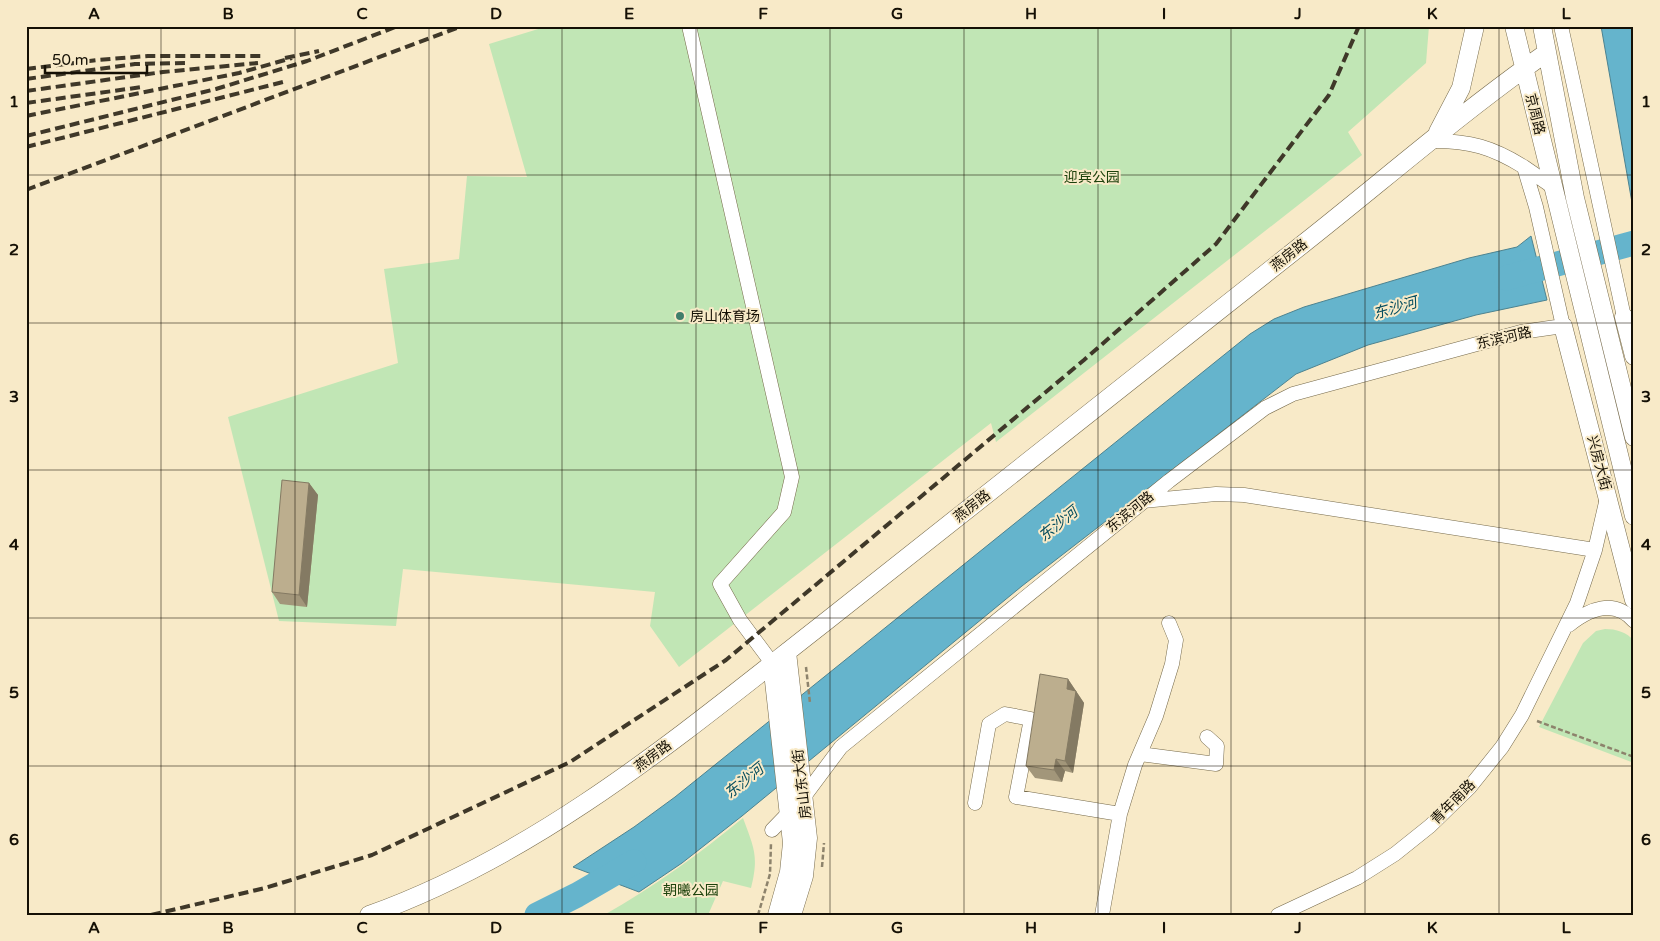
<svg xmlns="http://www.w3.org/2000/svg" width="1660" height="941" font-family="'Varela Round','Noto Sans SC',sans-serif">
<style>
.green{fill:#c1e6b5}
.water{fill:#65b4cc;stroke:#4d8390}
.lines{fill:none;stroke-linecap:round;stroke-linejoin:round}
.river{stroke:#65b4cc;stroke-width:25}
.minor-casing{stroke:#766a4b;stroke-width:15}
.major-casing{stroke:#766a4b;stroke-width:19}
.path{stroke:#8d836c;stroke-width:2.5;stroke-dasharray:5 2.5;stroke-linecap:butt}
.minor{stroke:#fff;stroke-width:14}
.major{stroke:#fff;stroke-width:18}
.rail{stroke:#3f3829;stroke-width:4;stroke-dasharray:10 5;stroke-linecap:butt}
.wall{fill:#a2967a}
.shaded-wall{fill:#847a63}
.building{fill:#bcae8e;stroke:#847a63}
.grid{fill:none;stroke:#151005;stroke-width:1;stroke-opacity:0.55}
.poi-dot{fill:#407e6b;stroke:#f8eac8;stroke-width:2}
.labels{text-anchor:middle;dominant-baseline:central;stroke-width:4;stroke-linejoin:round;paint-order:stroke}
.street-label{font-size:14px;fill:#151005;stroke:#f8eac8}
.park-label{font-size:14px;fill:#1d420c;stroke:#f8eac8}
.poi-label{font-size:14px;fill:#151005;stroke:#f8eac8;text-anchor:start}
.water-label{font-size:15px;font-style:italic;fill:#054d5e;stroke:#f8eac8}
.neatline{fill:none;stroke:#151005;stroke-width:2}
.grid-label{font-size:16px;text-anchor:middle;font-weight:bold;fill:#151005}
</style>
<rect width="100%" height="100%" fill="#f8eac8"/>
<path class="green" d="M548 26H1429L1426 63 1348 132 1362 155 996 442 991 423 679 667 650 626 655 592 403 569 396 626 279 621 228 417 398 363 384 269 459 259 467 176 527 177 489 44Z
M1605 629C1616 629 1627 632 1634 641V763L1539 727 1583 643 1596 631Z
M743 818C754 848 759 856 751 888L723 881 708 915H604C654 887 699 854 743 818Z"/>
<path class="water" d="M1601 26H1634V214Z
M1531 236 1547 300 1476 315 1368 345 1296 374 1022 586 742 816 682 863 639 892 573 867 634 827 675 797 1250 334 1274 319 1304 307 1469 258 1517 247Z"/>
<g class="lines">
<path class="river" d="M1506 278 1634 243
M537 915 577 895 634 862"/>
<defs>
<path id="minor" d="M689 26 792 477 784 512 720 584 740 620 772 663
M1561 26 1624 317
M1524 167 1553 187
M1143 501 1216 494 1244 495 1595 550
M1569 625C1589 609 1614 598 1634 621
M1140 754 1216 764 1217 746 1207 737
M975 803 989 724 1005 714 1031 719 1016 797 1120 814 1102 915
M1120 814 1135 765 1156 716 1172 664 1176 640 1169 623
M772 830 803 798 841 747 1169 481 1265 408 1293 394 1521 332 1563 326 1536 207 1524 167C1492 147 1470 141 1433 141
M1278 915 1357 878 1395 854 1430 826 1469 788 1502 747 1522 715 1577 603 1595 550 1607 498"/>
<path id="major" d="M1514 26 1634 516
M1542 26 1575 198 1634 437
M1438 132 1461 88 1475 26
M1624 317 1634 356
M1563 326 1634 600
M787 652 808 838 804 876 792 915
M772 663 792 843 789 872 777 915
M369 915C542 853 682 734 824 623 985 497 1144 370 1303 244 1384 180 1462 112 1546 53"/>
</defs>
<use href="#minor" class="minor-casing"/>
<use href="#major" class="major-casing"/>
<path class="path" d="M806 667 810 703
M1537 721 1634 757
M822 867 824 843
M758 915 770 874 771 843"/>
<use href="#minor" class="minor"/>
<use href="#major" class="major"/>
<path class="rail" d="M285 58 319 51
M26 69 98 60 148 56H261
M26 79 135 64 186 63
M26 91 163 72 258 63
M26 103 142 87
M26 116 239 73 292 58
M26 136 216 89 307 61 398 26
M26 147 287 81
M26 190 462 26
M151 915 265 888 372 855 570 762 726 660 1084 360 1216 244 1329 95 1359 26"/>
</g>
<path class="wall" d="M309 483 318 495 307 607 280 604 272 592Z
M1068 679 1084 703 1073 773 1065 771 1062 782 1035 778 1026 766Z"/>
<path class="shaded-wall" d="M309 483 318 495 307 607 299 595Z
M1068 679 1084 703 1073 773 1065 761 1067 689Z
M1056 759 1065 771 1062 782 1054 770Z"/>
<path class="building" d="M282 480 309 483 299 595 272 592Z
M1040 674 1068 679 1067 689 1076 691 1065 761 1056 759 1054 770 1026 766Z"/>
<path class="grid" d="M161 26V915M295 26V915M429 26V915M562 26V915M696 26V915M830 26V915M964 26V915M1098 26V915M1231 26V915M1365 26V915M1499 26V915M26 175H1634M26 323H1634M26 470H1634M26 618H1634M26 766H1634"/>
<circle class="poi-dot" cx="680" cy="316" r="5"/>
<g class="labels">
<g class="street-label">
<text transform="translate(1535 114) rotate(76)">京周路</text>
<text transform="translate(1289 255) rotate(-38)">燕房路</text>
<text transform="translate(1504 338) rotate(-13)">东滨河路</text>
<text transform="translate(1599 463) rotate(75)">兴房大街</text>
<text transform="translate(972 506) rotate(-38)">燕房路</text>
<text transform="translate(1130 512) rotate(-39)">东滨河路</text>
<text transform="translate(653 756) rotate(-37)">燕房路</text>
<text transform="translate(802 784) rotate(-97)">房山东大街</text>
<text transform="translate(1453 802) rotate(-45)">青年南路</text>
</g>
<g class="park-label">
<text x="1092" y="177">迎宾公园</text>
<text x="691" y="890">朝曦公园</text>
</g>
<g class="poi-label">
<text x="690" y="316">房山体育场</text>
</g>
<g class="water-label">
<text transform="translate(1395 308) rotate(-16)">东沙河</text>
<text transform="translate(1058 524) rotate(-39)">东沙河</text>
<text transform="translate(744 781) rotate(-39)">东沙河</text>
</g>
</g>
<rect width="1660" height="941" fill="none" stroke="#f8eac8" stroke-width="55"/>
<path d="M45 65v8h102v-8" fill="none" stroke="#151005" stroke-width="2.5"/>
<text x="52" y="65" font-size="15" fill="#151005" stroke="#f8eac8" stroke-width="4" paint-order="stroke">50 m</text>
<rect x="28" y="28" width="1604" height="886" class="neatline"/>
<g class="grid-label">
<text x="94" y="19">A</text>
<text x="228" y="19">B</text>
<text x="362" y="19">C</text>
<text x="496" y="19">D</text>
<text x="629" y="19">E</text>
<text x="763" y="19">F</text>
<text x="897" y="19">G</text>
<text x="1031" y="19">H</text>
<text x="1164" y="19">I</text>
<text x="1298" y="19">J</text>
<text x="1432" y="19">K</text>
<text x="1566" y="19">L</text>
<text x="14" y="107">1</text>
<text x="1646" y="107">1</text>
<text x="14" y="255">2</text>
<text x="1646" y="255">2</text>
<text x="14" y="402">3</text>
<text x="1646" y="402">3</text>
<text x="14" y="550">4</text>
<text x="1646" y="550">4</text>
<text x="14" y="698">5</text>
<text x="1646" y="698">5</text>
<text x="14" y="845">6</text>
<text x="1646" y="845">6</text>
<text x="94" y="933">A</text>
<text x="228" y="933">B</text>
<text x="362" y="933">C</text>
<text x="496" y="933">D</text>
<text x="629" y="933">E</text>
<text x="763" y="933">F</text>
<text x="897" y="933">G</text>
<text x="1031" y="933">H</text>
<text x="1164" y="933">I</text>
<text x="1298" y="933">J</text>
<text x="1432" y="933">K</text>
<text x="1566" y="933">L</text>
</g>
</svg>
